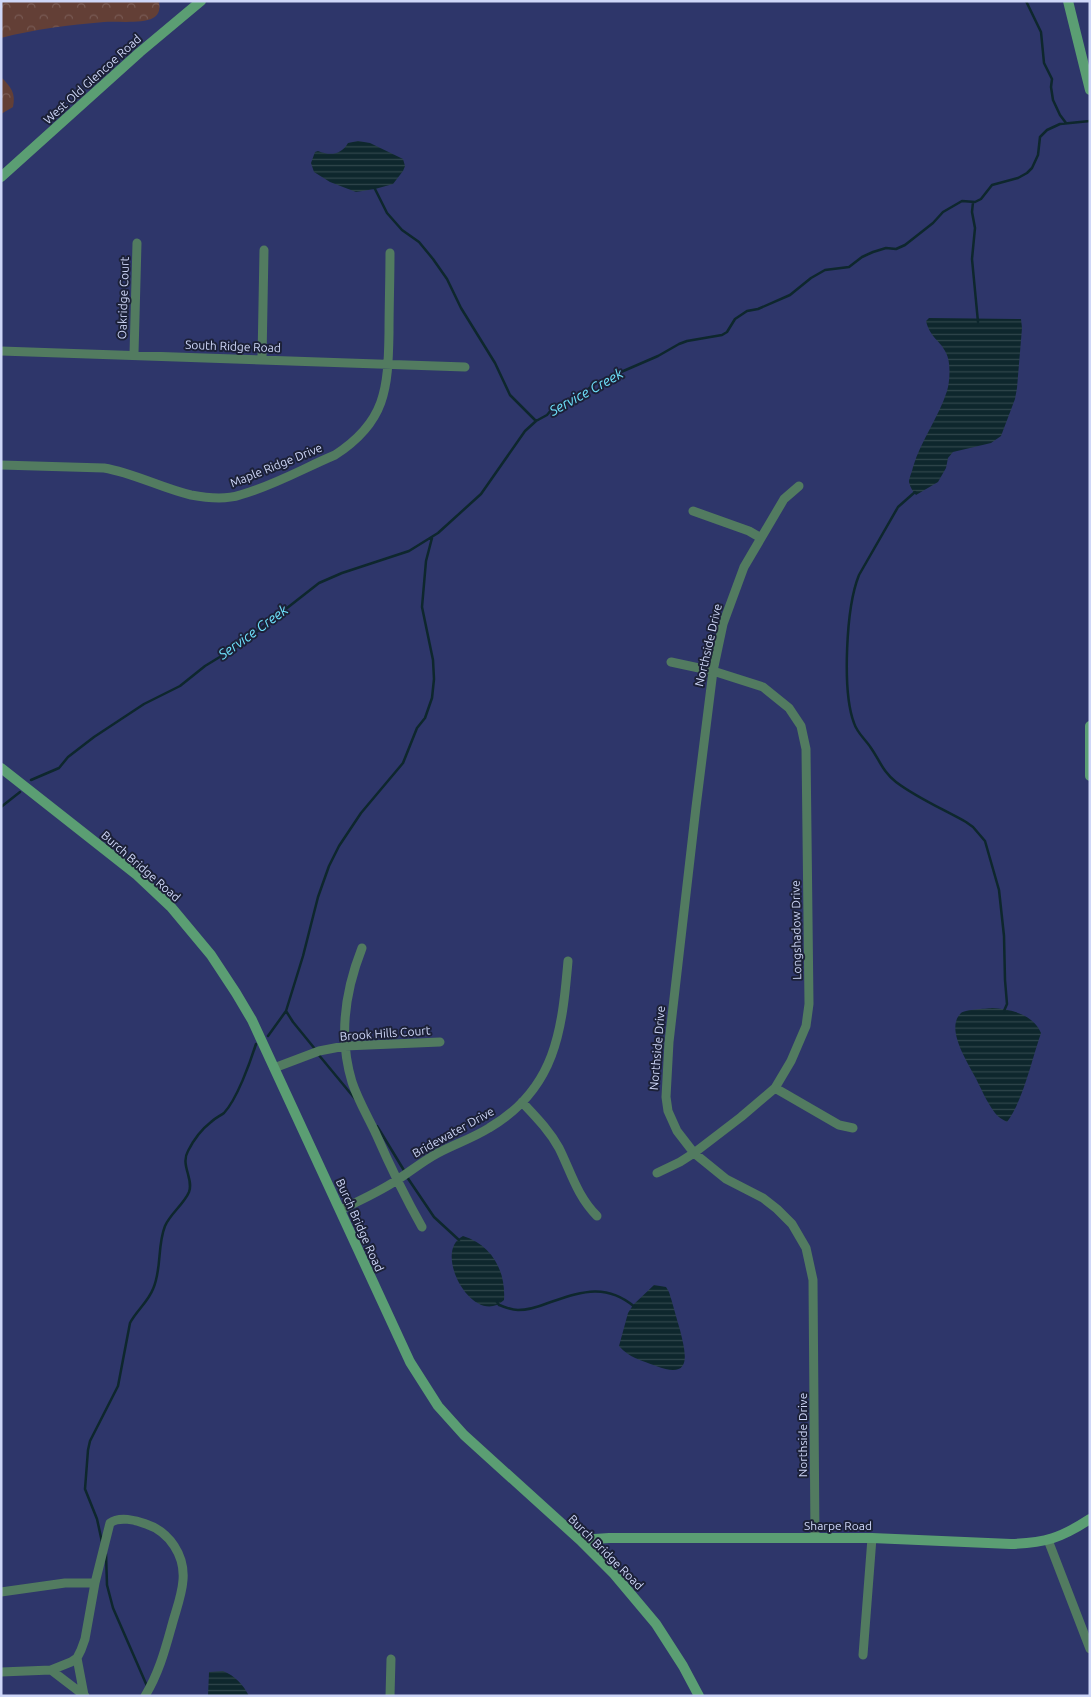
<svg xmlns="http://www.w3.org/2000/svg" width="1091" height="1697" font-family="Ubuntu,sans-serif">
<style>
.forest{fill:url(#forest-crowns)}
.water{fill:url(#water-rules)}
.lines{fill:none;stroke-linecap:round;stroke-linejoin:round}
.stream{stroke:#0e272d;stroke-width:2.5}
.street{stroke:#527b60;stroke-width:9}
.secondary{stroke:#5b9e73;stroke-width:10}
.labels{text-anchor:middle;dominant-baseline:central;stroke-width:4;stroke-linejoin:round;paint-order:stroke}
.street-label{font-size:12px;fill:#cfd7f8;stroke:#1c2138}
.water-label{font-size:14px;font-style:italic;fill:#6fe3fd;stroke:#1c2138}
</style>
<defs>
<pattern id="forest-crowns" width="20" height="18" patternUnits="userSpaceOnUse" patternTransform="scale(1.25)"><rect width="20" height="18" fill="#633f36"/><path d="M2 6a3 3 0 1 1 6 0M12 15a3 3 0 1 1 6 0" fill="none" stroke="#785a54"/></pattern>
<pattern id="water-rules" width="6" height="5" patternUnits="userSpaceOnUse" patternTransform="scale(1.25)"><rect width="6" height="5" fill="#0e272d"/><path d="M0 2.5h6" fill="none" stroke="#30464c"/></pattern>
</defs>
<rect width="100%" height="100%" fill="#2e366a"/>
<path class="forest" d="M1 1H159C160 8 160 14 153 18 142 24 117 21 104 22 69 25 35 29 1 38Z
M1 77C11 87 16 93 13 107L1 114Z"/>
<path class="water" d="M358 141 370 143 403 159 405 166 403 171 393 184 375 189 356 192 330 182 314 172 311 163 315 152 318 151C330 156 341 155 348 143Z
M929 318 1021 319 1022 328 1017 388 1015 399 1001 436 991 443 953 452 948 458 946 468 938 482 916 495C913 492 910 487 909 482 909 478 912 472 913 467 921 440 939 417 947 391 950 381 951 362 946 353 941 341 930 338 926 321Z
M992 1008C1010 1009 1033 1014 1041 1033 1032 1059 1023 1101 1007 1122 1002 1119 998 1117 995 1113 986 1101 981 1088 974 1075 967 1061 945 1028 961 1013 966 1009 985 1009 992 1008Z
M463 1236C492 1245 506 1271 504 1300 474 1329 431 1252 463 1236Z
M654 1285 666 1287 669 1292C673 1304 676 1317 680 1330 686 1354 693 1380 656 1366 641 1360 629 1358 619 1346L628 1313 633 1305Z
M223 1671C235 1676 243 1684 249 1696H208L209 1672Z"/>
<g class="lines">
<path class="stream" d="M1026 1 1041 32 1044 63 1052 79 1051 87 1053 100 1060 115 1066 123
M375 189 387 213 402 230 419 242 433 259 447 279 461 308 495 363 510 395 536 421
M973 202 972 212 975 228 972 259 978 322
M915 492 898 507 859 575C846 607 842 691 854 723 857 733 866 740 871 748 880 761 883 772 896 782 917 798 943 809 966 822L973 827 985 841 999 890 1004 936 1005 980 1007 1004 1004 1011
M31 780 59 768 68 757 94 737 144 704 180 686 205 666 241 644 319 583 342 573 409 551 438 533 481 494 525 431 536 421 547 415 552 409 574 399 598 382 658 356 679 344 687 341 722 335 727 332 735 319 747 311 758 309 790 295 811 278 825 270 849 267 862 257 873 252 886 248 896 249 905 245 933 223 943 212 962 201 975 202 981 199 992 185 1018 178 1027 173 1032 168 1038 155 1040 137 1047 130 1060 124 1090 121
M1 807 20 792
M286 1011 293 1022 315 1049
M268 1036 286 1011 303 956 318 897 329 866 339 846 361 813 403 763 417 728 425 718 432 698 434 679 433 660 422 607 426 561 432 538
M318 1054 356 1100
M377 1126 405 1172
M407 1177 434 1217 459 1240
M497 1302 499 1305C505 1307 511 1310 518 1310 528 1310 538 1307 548 1303 581 1292 605 1282 635 1307
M102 1542 97 1519 85 1489 88 1450 90 1441 118 1386 130 1323C136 1311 148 1302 153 1289 162 1269 157 1246 165 1226 170 1214 184 1204 189 1192 194 1179 180 1165 188 1151 193 1141 202 1129 211 1122 215 1118 220 1116 224 1113 237 1099 250 1063 256 1044
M106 1554 107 1585 113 1608 147 1686"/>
<path class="street" d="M1 351 465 367
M134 354 137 243
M262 359 264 250
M1 465 104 468C134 473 161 488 191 495 207 498 225 500 240 495 273 486 304 468 335 455 386 422 388 389 389 333 389 306 390 280 390 253
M799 486 784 499 744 567 723 624 713 671 696 807 669 1042 666 1097 668 1111 677 1131 694 1153 726 1179 763 1198 777 1209 792 1224 806 1248 813 1280 815 1538
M693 511 749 531 761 538
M362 948C345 991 338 1036 352 1082 358 1100 368 1117 376 1134 390 1166 405 1197 422 1227
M274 1068 319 1051 345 1046 440 1042
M775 1088 839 1125 853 1128
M522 1102C536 1117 549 1130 559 1148 571 1172 577 1196 597 1216
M657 1173 680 1162 694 1153 741 1117 775 1088 791 1061 806 1026 809 1004 806 749 801 726 789 708 763 687 713 671 671 662
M340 1210C359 1201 379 1192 397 1180 411 1171 423 1161 438 1153 455 1144 473 1138 489 1128 556 1089 562 1030 568 961
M1048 1540 1090 1649
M1 1592 65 1583H95
M863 1655 872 1538
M77 1658 84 1695
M51 1670 71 1662 77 1658 81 1650 85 1639 95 1583 110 1523C119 1516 136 1520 146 1524 170 1532 185 1556 183 1580 182 1595 176 1610 172 1625 165 1650 159 1673 145 1696
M1 1672 51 1670 85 1696
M390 1696 391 1659"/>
<path class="secondary" d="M1068 1 1090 90
M1 177 140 52 201 1
M1090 726V776
M1 768 137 875 171 907 211 955 236 993 252 1020 410 1362 438 1406 464 1435 580 1540 614 1574 656 1624 683 1666 699 1696
M580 1540 609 1538H872L1011 1544C1045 1543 1061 1538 1090 1519"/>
</g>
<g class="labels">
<g class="street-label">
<text transform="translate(92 79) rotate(-42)">West Old Glencoe Road</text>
<text transform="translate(123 298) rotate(-88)">Oakridge Court</text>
<text transform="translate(233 346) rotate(2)">South Ridge Road</text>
<text transform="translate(276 465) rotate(-22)">Maple Ridge Drive</text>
<text transform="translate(708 645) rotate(-77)">Northside Drive</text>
<text transform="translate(141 866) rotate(41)">Burch Bridge Road</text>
<text transform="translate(796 930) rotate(-91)">Longshadow Drive</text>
<text transform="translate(385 1033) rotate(-4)">Brook Hills Court</text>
<text transform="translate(657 1048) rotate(-85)">Northside Drive</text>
<text transform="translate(453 1132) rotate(-29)">Bridewater Drive</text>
<text transform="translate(360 1225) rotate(66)">Burch Bridge Road</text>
<text transform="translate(802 1435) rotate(-90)">Northside Drive</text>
<text x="838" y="1525">Sharpe Road</text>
<text transform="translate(606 1552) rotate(45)">Burch Bridge Road</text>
</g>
<g class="water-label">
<text transform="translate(586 392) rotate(-29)">Service Creek</text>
<text transform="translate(253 632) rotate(-36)">Service Creek</text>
</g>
</g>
<rect width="1091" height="1697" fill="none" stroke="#cfd7f8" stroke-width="5"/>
</svg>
